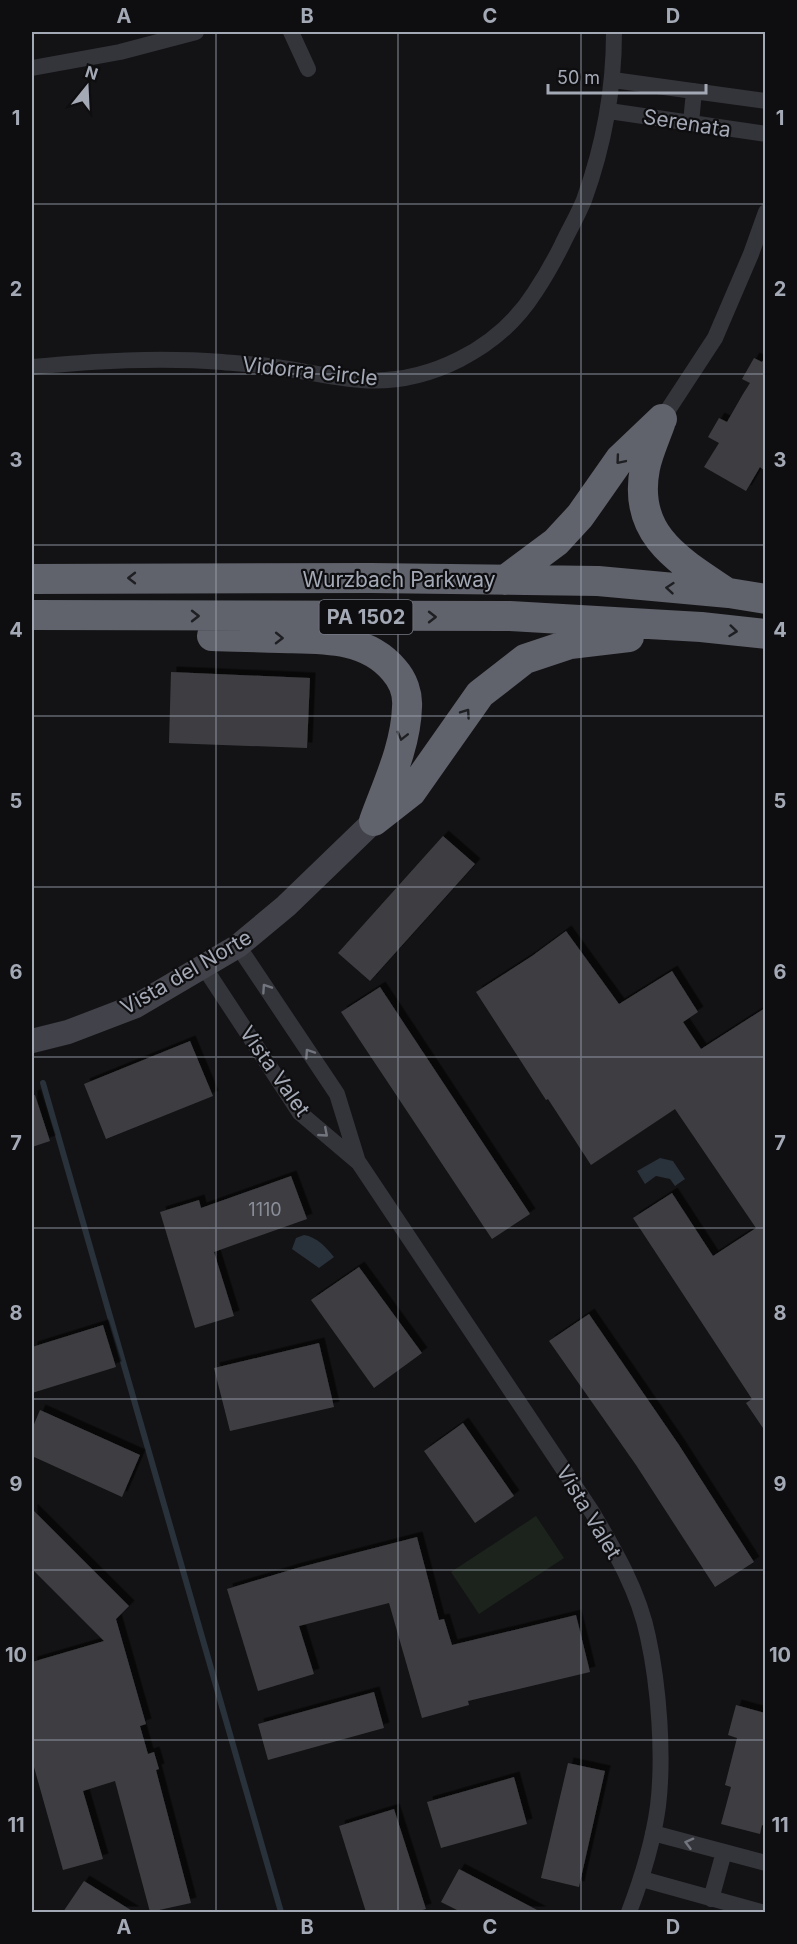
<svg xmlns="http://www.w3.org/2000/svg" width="797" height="1944" font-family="Inter,sans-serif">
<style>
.green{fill:#1b231c}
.water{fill:#29313a}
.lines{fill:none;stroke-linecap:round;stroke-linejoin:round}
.stream{stroke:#29313a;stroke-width:6}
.building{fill:#3d3e42;filter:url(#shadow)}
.street{stroke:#34353a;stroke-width:16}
.secondary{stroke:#42434a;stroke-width:24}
.highway{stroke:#60626c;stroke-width:30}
.oneway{stroke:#1e1f22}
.oneway2{stroke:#72757e}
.grid{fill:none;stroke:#a4a9b6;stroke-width:1.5;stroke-opacity:0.55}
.labels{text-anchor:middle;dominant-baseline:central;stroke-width:4.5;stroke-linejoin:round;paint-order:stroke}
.number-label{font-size:18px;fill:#8a8e99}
.shield{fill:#0e0e10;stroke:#777a84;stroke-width:1.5}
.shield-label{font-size:20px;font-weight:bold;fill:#a4a9b6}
.street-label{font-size:21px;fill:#a4a9b6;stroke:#0e0e10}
.neatline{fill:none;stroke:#a4a9b6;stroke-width:2}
.grid-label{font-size:20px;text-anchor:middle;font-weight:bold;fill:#a4a9b6}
</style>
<defs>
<filter id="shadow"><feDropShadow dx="5.5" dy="-5.5" stdDeviation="0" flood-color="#0009"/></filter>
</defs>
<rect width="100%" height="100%" fill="#131315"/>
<path class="green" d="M536 1516 564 1558 479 1614 451 1572Z"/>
<path class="water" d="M660 1158 673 1161 685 1179 675 1186 670 1179 656 1176 645 1184 637 1171Z
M304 1235C317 1237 326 1247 334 1257L319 1268 292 1249 296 1238Z"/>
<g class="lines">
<path class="stream" d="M43 1083 281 1912"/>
</g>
<path class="building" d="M765 357V471L760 467 746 491 704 467 719 443 708 437 719 418 727 422 743 394 750 383 742 379 754 358 762 362Z
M171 672 310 678 307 748 169 743Z
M443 836 475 864 370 981 338 953Z
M566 931 619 1004 672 971 698 1012 683 1022 701 1049 765 1008V1431L746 1403 752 1399 633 1218 672 1193 713 1256 756 1228 675 1109 591 1165 548 1099 546 1100 476 992 532 956Z
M380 987 530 1214 492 1239 341 1012Z
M190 1041 213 1096 106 1139 84 1084Z
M35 1095 50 1141 32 1147V1096Z
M291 1176 307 1219 214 1252 234 1316 195 1328 160 1212 199 1200 201 1208Z
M359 1267 422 1353 374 1388 311 1300Z
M589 1314 679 1445 754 1562 715 1587 636 1465 549 1341Z
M103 1325 116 1367 32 1393V1347Z
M319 1343 334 1407 230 1431 214 1368Z
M40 1410 140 1455 122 1497 32 1456V1429Z
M463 1423 514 1496 475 1523 424 1451Z
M32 1509 129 1606 116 1619 146 1724 140 1726 148 1754 154 1752 159 1769 156 1770 191 1903 150 1912 115 1781 83 1791 103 1859 63 1870 32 1760V1662L104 1641 32 1569Z
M417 1537 439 1620 444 1619 452 1645 576 1615 590 1672 468 1701 469 1705 422 1718 389 1603 299 1626 314 1674 258 1691 227 1589 297 1568Z
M374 1692 384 1728 268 1760 258 1724Z
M736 1705 765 1713V1826L762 1825 760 1834 721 1824 731 1787 725 1785 737 1738 728 1735Z
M568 1763 605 1771 579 1887 541 1878Z
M514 1777 527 1824 441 1848 427 1802Z
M394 1809 426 1909 416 1912H366L339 1826Z
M459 1869 541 1912H461L441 1902Z
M84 1881 134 1912H63Z"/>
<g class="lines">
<path class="street" d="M291 32 308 69
M32 68 120 52 196 32
M613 80 766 101
M609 111 766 134
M691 123 694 91
M32 367C95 361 158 357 222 362 240 364 258 364 276 367 304 371 332 378 361 380 428 385 499 349 535 292 545 277 554 261 562 245 569 230 578 215 584 200 604 145 614 90 614 32
M662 419 715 338 751 254 766 212
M238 946 337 1094 358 1162
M204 967 300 1113 359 1163 592 1512C615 1551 639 1592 648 1637 659 1687 664 1756 658 1806 653 1843 642 1878 629 1912
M653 1833 766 1863
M642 1879 761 1912
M711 1899 724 1852"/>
<path class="secondary" d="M32 1041 68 1032 136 1006 238 946 286 906 374 821"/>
<path class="highway" d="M660 424C655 438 648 453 645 468 632 534 678 560 726 592
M32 579 371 578 598 581 729 593 766 599
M505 580 556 542 580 516 620 459 662 419
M32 615 510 616 701 627 766 634
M212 636C235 637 257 637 280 638 320 639 366 636 394 670 403 680 408 694 407 707 406 746 387 785 374 821
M374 821 411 792 480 694 525 659 570 644 629 637"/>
</g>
<defs><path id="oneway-chevron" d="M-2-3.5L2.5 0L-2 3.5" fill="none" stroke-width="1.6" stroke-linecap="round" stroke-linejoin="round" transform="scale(1.5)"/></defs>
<g class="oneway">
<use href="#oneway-chevron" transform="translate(620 460) rotate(130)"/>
<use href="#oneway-chevron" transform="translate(132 578) rotate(180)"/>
<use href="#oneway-chevron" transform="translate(670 588) rotate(-175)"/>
<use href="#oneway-chevron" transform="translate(195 616)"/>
<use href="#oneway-chevron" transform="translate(432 617)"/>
<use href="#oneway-chevron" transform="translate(733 631) rotate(6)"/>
<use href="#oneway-chevron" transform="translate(279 638) rotate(1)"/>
<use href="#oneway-chevron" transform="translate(466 713) rotate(-55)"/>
<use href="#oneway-chevron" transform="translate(402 736) rotate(104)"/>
</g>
<g class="oneway2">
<use href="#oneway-chevron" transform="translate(266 988) rotate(-124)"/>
<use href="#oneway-chevron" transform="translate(309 1053) rotate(-124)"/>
<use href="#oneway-chevron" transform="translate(324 1133) rotate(41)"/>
<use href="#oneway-chevron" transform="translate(689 1843) rotate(-165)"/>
</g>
<path class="grid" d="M216 32V1912M398 32V1912M581 32V1912M32 204H766M32 374H766M32 545H766M32 716H766M32 887H766M32 1057H766M32 1228H766M32 1399H766M32 1570H766M32 1740H766"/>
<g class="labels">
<g class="number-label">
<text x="265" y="1209">1110</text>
</g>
<rect class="shield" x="319.5" y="600" width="93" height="34" rx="4.5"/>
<g class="shield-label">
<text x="366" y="617">PA 1502</text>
</g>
<g class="street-label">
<text transform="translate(687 123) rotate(9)">Serenata</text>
<text transform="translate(310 371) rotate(6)">Vidorra Circle</text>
<text x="399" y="579">Wurzbach Parkway</text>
<text transform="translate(186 972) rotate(-30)">Vista del Norte</text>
<text transform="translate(275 1071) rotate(55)">Vista Valet</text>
<text transform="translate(589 1512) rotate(59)">Vista Valet</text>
</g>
</g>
<rect width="797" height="1944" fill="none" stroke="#0e0e10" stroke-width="66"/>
<g transform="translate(87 87) rotate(18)" stroke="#0e0e10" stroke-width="4.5" paint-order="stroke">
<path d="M0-4.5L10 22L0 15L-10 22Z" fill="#a4a9b6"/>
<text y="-9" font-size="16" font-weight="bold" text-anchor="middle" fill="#a4a9b6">N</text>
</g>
<path d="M548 84v9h158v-9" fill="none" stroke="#a4a9b6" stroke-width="3"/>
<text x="557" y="84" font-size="18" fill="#a4a9b6" stroke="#0e0e10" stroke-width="4.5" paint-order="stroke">50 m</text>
<rect x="33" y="33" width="731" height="1878" class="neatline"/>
<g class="grid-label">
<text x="124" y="23">A</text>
<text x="307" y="23">B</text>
<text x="490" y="23">C</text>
<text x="673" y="23">D</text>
<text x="16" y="125">1</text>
<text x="780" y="125">1</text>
<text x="16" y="296">2</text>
<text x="780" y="296">2</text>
<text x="16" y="467">3</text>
<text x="780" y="467">3</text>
<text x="16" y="637">4</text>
<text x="780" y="637">4</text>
<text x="16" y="808">5</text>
<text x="780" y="808">5</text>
<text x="16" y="979">6</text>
<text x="780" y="979">6</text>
<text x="16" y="1150">7</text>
<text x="780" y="1150">7</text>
<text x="16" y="1320">8</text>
<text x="780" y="1320">8</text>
<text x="16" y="1491">9</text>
<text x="780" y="1491">9</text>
<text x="16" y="1662">10</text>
<text x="780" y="1662">10</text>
<text x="16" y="1832">11</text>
<text x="780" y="1832">11</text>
<text x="124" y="1934">A</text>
<text x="307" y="1934">B</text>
<text x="490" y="1934">C</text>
<text x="673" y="1934">D</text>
</g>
</svg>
